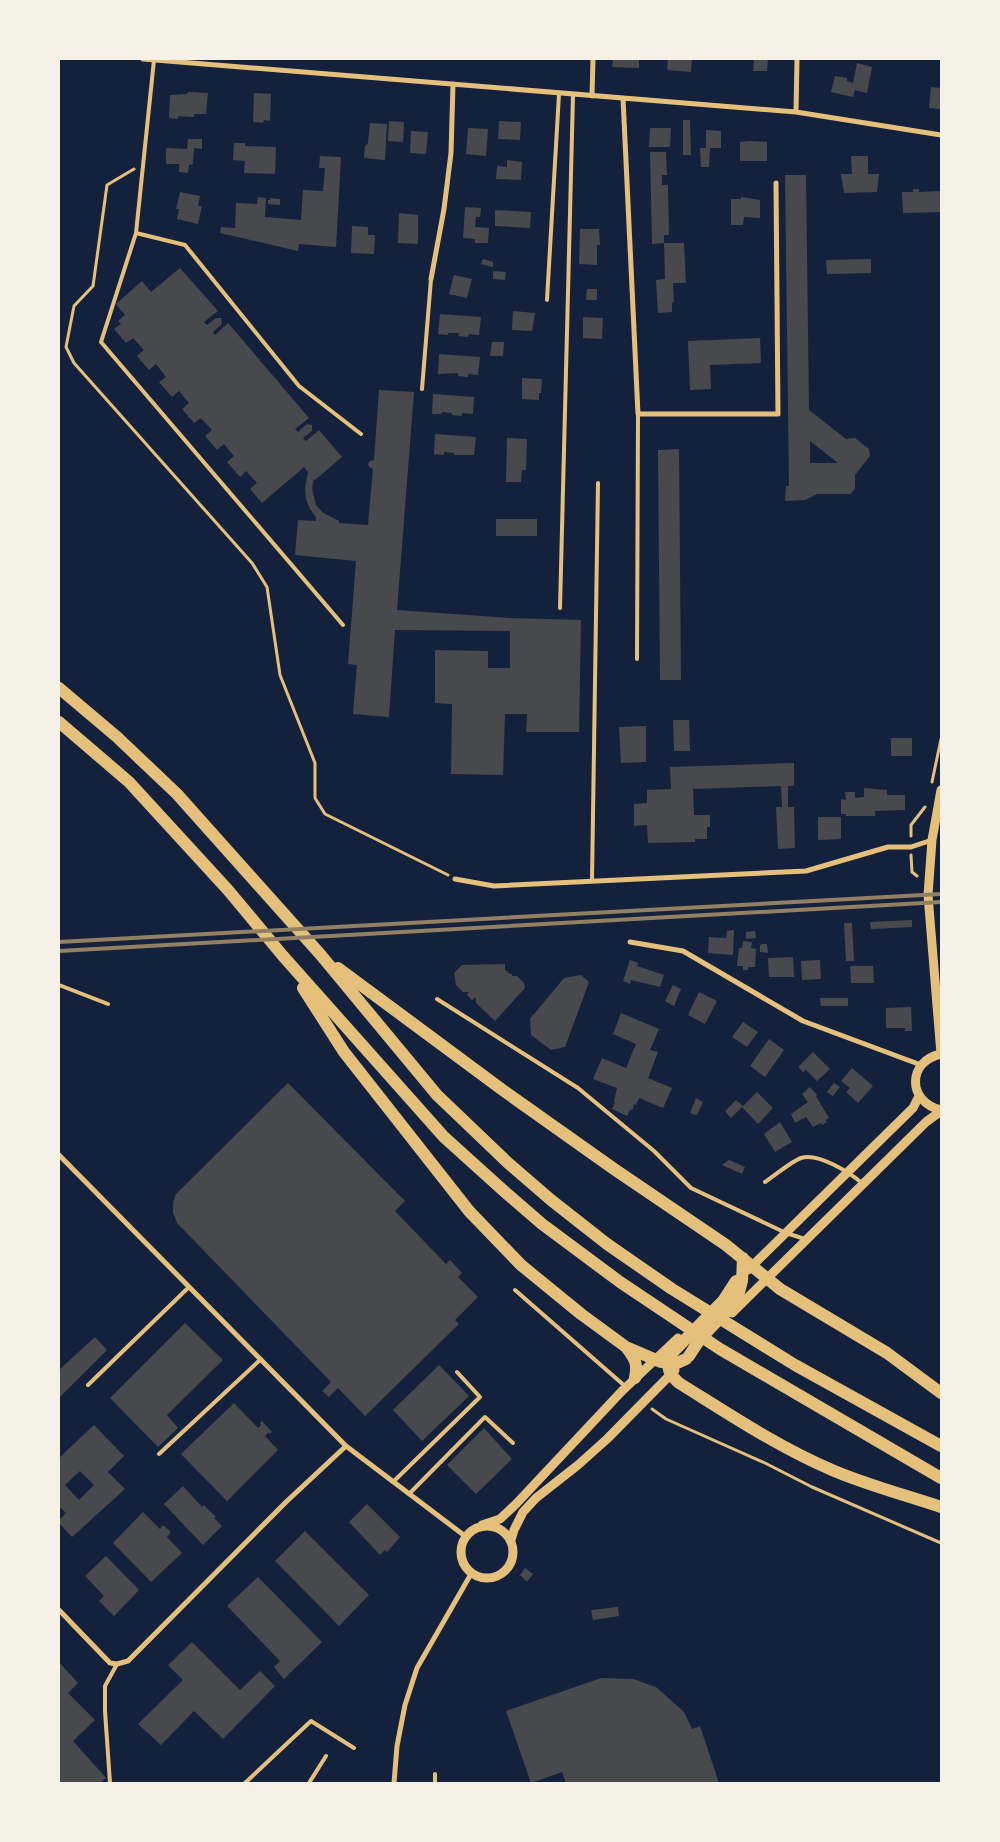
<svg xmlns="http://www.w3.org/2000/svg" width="1000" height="1842" font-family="'Noto Serif',serif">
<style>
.building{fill:#48494c;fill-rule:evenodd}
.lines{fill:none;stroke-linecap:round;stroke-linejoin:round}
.path{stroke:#e5c07b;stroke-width:3}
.service{stroke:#e5c07b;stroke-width:4}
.minor{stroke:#e5c07b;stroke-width:5}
.tertiary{stroke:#e5c07b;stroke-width:9}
.primary{stroke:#e5c07b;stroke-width:12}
.rail{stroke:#918062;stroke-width:4}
</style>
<rect width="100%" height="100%" fill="#14213d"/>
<path class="building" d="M613 59H639V68L612 67Z
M668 59H692L691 72 667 70Z
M754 59H768L767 71H753Z
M857 63 872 67 867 93 855 90 853 97 831 92 835 76 847 78V81L853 83Z
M931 87 941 88V109L929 108Z
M188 92 208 93 206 114H194V117L178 116V119L169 118 170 95 187 94Z
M254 93 271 94 270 121 264 120 263 123 253 122Z
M683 120H690L691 155H683Z
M389 121 404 122 403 142 388 141Z
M499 121 521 122 520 140 498 139Z
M370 123 387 124 385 160 364 158 365 146 368 143Z
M468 128 488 129 486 156 466 154Z
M650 128H671L670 147H649Z
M706 130 721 131V148H710L709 167H701L700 148H706Z
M411 131 428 132 426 154 410 153Z
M188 139H202V149L194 148 193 164 189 165 188 173 179 172V164H166V148L187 149Z
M749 141 767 142V161H740V142Z
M234 143H245V146L276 147 275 174 244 173 245 161 233 160Z
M650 152H666L667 175H662V185H668L669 235H664V243L652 244Z
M320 156 341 157 336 247 299 244 298 251 220 233 221 227 235 228 236 203 257 204 258 197 266 198 265 217 301 220 303 190 323 191 325 168H319Z
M851 156H868V174H879L877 192 844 193 841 174H852Z
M507 160 522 162 521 180 496 179 497 166 507 167Z
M785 175H806L809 410 846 439 855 438 869 449 870 456 855 475V488L851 494H817L805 500 785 501 786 486H789ZM810 441 838 463H810Z
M913 189H919V192L941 191V212L903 213 902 192H913Z
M180 192 200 196 198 206H202L198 224 177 219 179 209H176Z
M741 197 760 200V218L744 217 743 225H731V199H741Z
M270 198 280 199V205L268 204V200H270Z
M465 207 481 208 480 217H476L475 227 489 228 488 243H475V239L463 238Z
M495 210 531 212 530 228 495 226Z
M399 213 418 215V244L398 243Z
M352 226 368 227V235H375L374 254 351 253Z
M580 229H599L600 245H597V265L579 264Z
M664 243H684L686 283H673L674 302H672V312L658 313 656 280 665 279Z
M483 259 493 262V267L481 264Z
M871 259V273L827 274 826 260Z
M180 268 218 311 204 322 207 325 216 318H221L222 324 213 332 215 335 228 323 309 418 295 429 298 432 307 424 312 425V431L303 438 306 441 319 430 342 457 315 480 314 479 312 488 316 505 322 512 339 521V523L368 525 373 469 369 467 368 464 370 461 374 460 379 390 414 392 397 610 510 618 581 620 579 732H526L527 714H505L503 775 451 774 452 704 435 703V650L488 651V668H510V631L395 630 389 717 353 714 357 665 348 664 356 561 295 555 298 520 316 521V517L310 509 306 499 305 488 308 472 304 467 262 503 250 489 257 483 246 471 240 477 227 462 234 456 224 444 217 450 205 436 212 430 201 418 194 423 182 409 189 403 179 391 172 397 159 382 166 377 156 364 149 370 137 356 144 350 133 338 126 343 114 329 121 324 118 321 125 315 116 304 142 281 151 292Z
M493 271 506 272 505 280 493 279Z
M454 275 472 279 467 298 449 294Z
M587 289H597V300H586Z
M513 311 535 313 532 331 512 330Z
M440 314 481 317 479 335 469 334 468 337 458 336 459 333H448V335L438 334Z
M583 317 603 318 602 339 583 338Z
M760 338 761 363 710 365 711 389 690 390 688 341Z
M492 342H504L503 356H490Z
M439 354 480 357 478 375 468 374V377L458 376V373L438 374Z
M522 378 542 379 541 393H539V400L522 399Z
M433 394 474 397 473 414 462 413V416L452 415V413L442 412V414H432Z
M435 434 476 437 474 455H454V453L444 452V455L434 454Z
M507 438 527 439 526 470H522L521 482H506Z
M679 449 681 680H660L658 450Z
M496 519H537V536H496Z
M673 720H689L690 751H674Z
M646 726V762L621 763 619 727Z
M891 738H912V756H891Z
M794 763V786H788V807H794L795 848 778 849 776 807H782L781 786 693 789 694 815H710V827H707V839H695V842L648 843 647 825 634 826V804L647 803V790L671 789 670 767Z
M864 788 887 790V795H905V810L875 811V816H846V814H841V799L846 800 845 792H855V798L864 797Z
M818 817H841V839L818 840Z
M912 920V927L871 929 870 922Z
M844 923H852L854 961H846Z
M734 930 733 955 708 953 709 937 726 938 727 931Z
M755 931 756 938 746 939V932Z
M743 941 752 942 751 948 756 949 755 967H748V970H743V966H737L739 948H742Z
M762 944H767L768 953 760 952V945Z
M793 957 794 977H769L768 958Z
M630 960 638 963 637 966 664 975 660 987 631 980 630 984 623 981Z
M820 960 821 979 802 980 801 961Z
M505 964V970L510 974H512V976H517L524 983 525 988 495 1021 476 1003V997L472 1000 467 995 469 992H463L456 985 454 973 462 965Z
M850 966H873L874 983H851Z
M581 975 589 982 565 1047 551 1050 531 1035 530 1019 564 978Z
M673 985 681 989 674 1006 665 1001Z
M699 992 717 1001 705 1024 688 1015Z
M820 998H848V1006H821Z
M911 1007 912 1031H905V1028H886V1008Z
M621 1013 659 1029 650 1050 658 1052 648 1078 672 1088 663 1108 639 1098 636 1105 634 1104 633 1109 630 1110 627 1116 612 1109 614 1104H615L614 1101 617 1088 593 1079 602 1058 626 1068 636 1044 613 1034Z
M743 1022 758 1032 747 1047 732 1037Z
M769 1039 784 1050 765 1077 750 1066Z
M813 1052 830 1069 817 1081 806 1070 803 1072 798 1067Z
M852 1068 873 1086 858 1103 846 1092 850 1088 841 1081Z
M288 1083 405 1201 395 1211 446 1264 450 1260 462 1273 458 1277 478 1297 455 1320 459 1324 365 1416 338 1388 329 1397 322 1391 331 1382 177 1223 173 1213V1202L176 1194Z
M834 1083 840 1087 833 1096 827 1092Z
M810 1087 817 1095 816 1096 829 1118 825 1120 827 1122 822 1125 821 1123 813 1127 806 1117 795 1123 791 1114 808 1102 802 1094Z
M757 1092 773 1108 758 1124 742 1107Z
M696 1098 703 1102 697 1115 690 1113Z
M736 1100 743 1106 731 1118 725 1111Z
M780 1122 792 1142 775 1152 764 1134Z
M729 1160 745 1167 742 1174 722 1165Z
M185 1323 223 1360 167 1415 178 1428 158 1447 110 1398Z
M95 1337 107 1350 59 1398V1370Z
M439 1365 469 1396 422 1441 393 1410Z
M234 1403 258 1428 261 1425 260 1423 262 1421 272 1432 270 1434 269 1432 265 1436 278 1450 227 1501 181 1454Z
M94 1425 124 1456 108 1472 125 1489 72 1537 59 1523V1520L66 1513 59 1506V1458ZM80 1471 94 1485 79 1500 65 1485Z
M484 1428 512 1459 476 1494 447 1465Z
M183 1486 202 1507 204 1505 216 1517 214 1518 222 1526 203 1545 164 1504Z
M367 1504 400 1537 387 1552 385 1550 380 1555 349 1522Z
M143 1512 160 1529 163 1525 171 1532 167 1537 182 1553 151 1582 113 1543Z
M305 1531 369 1595 339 1626 275 1561Z
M106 1556 139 1590 114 1616 99 1601 104 1596 85 1576Z
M525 1568 533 1574 527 1582 520 1575Z
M258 1577 322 1642 284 1679 274 1667 280 1661 227 1606Z
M618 1607 619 1616 593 1620 591 1610Z
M192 1642 240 1690 260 1671 275 1686 223 1739 194 1711 161 1745 138 1724 183 1680 168 1665Z
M59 1662 78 1683 68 1693 95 1720 73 1741 106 1778 100 1783H59Z
M601 1678 633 1679 656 1687 684 1712 692 1729 700 1726 719 1783H566L562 1772 531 1783 506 1711Z"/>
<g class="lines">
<path class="path" d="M134 169 107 185 93 286 74 306 66 347 74 363 252 563 267 587 280 675 315 763V798L325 814 448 875
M932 782 941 739
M911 836V825L925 807
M911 855 912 872 917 876
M652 1409 666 1419 765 1463 812 1487 941 1543"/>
<path class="service" d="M154 60 136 233 101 342 343 625
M136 233 185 245 299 386 361 434
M547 300 559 94
M422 389 431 279
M560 608 573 95
M637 659 638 414
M592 881 598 483
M59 985 108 1004
M437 999 578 1088 654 1151 691 1188 786 1233 805 1239
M765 1182C774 1176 792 1161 801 1158 818 1152 850 1173 862 1183
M515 1290 626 1387
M88 1385 189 1287
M159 1454 261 1359
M393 1482 480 1397 457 1372
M409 1494 485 1417 513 1443
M110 1783 105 1711V1686L117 1664
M245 1783 311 1721 354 1748
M309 1783 326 1756
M435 1783V1774"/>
<path class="minor" d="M143 59 796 112 941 135
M592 96 593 59
M623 98 638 414H778L776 183
M796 112 797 59
M431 279 444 209 451 153 453 84
M455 879 494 886 806 871 888 847H911L932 840
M630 942 683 951 803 1021 921 1065
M59 1155 346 1446 465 1536
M59 1610 110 1663 117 1664 128 1661 286 1502 346 1446
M394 1783 397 1746 405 1705 417 1668 471 1574"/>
<path class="tertiary" d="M941 1054 928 895 932 840 941 790
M941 1054C907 1061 907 1102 941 1110
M748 1270 913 1108 919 1096
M732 1313 926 1122 941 1111
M482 1525 500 1519 516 1504 622 1391 678 1338
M461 1552a26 26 0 1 1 52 0a26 26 0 1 1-52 0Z
M511 1540 514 1530 523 1512 536 1498 578 1465 607 1439 675 1370"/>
<path class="primary" d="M59 688 117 737 177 794 320 954 437 1095 507 1162 551 1200 607 1244 672 1289 795 1365 941 1446
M59 722 129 782 228 890 283 956 444 1137 505 1192 542 1224 620 1282 720 1349 941 1478
M338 968 504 1091 614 1169 726 1245 780 1289 887 1353 941 1393
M303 988 344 1052 469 1211 521 1265 581 1314 626 1347 661 1362 677 1363 686 1359
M736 1281 723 1301 670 1355C666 1368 669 1374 679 1383 729 1414 778 1447 832 1470 867 1485 905 1495 941 1507
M626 1347C635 1359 638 1363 635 1378
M689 1356 700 1339 737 1300 742 1281 743 1258"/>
<path class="rail" d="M59 942 941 894
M59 951 941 902"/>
</g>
<rect width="1000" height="1842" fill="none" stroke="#f6f1e7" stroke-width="120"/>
</svg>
